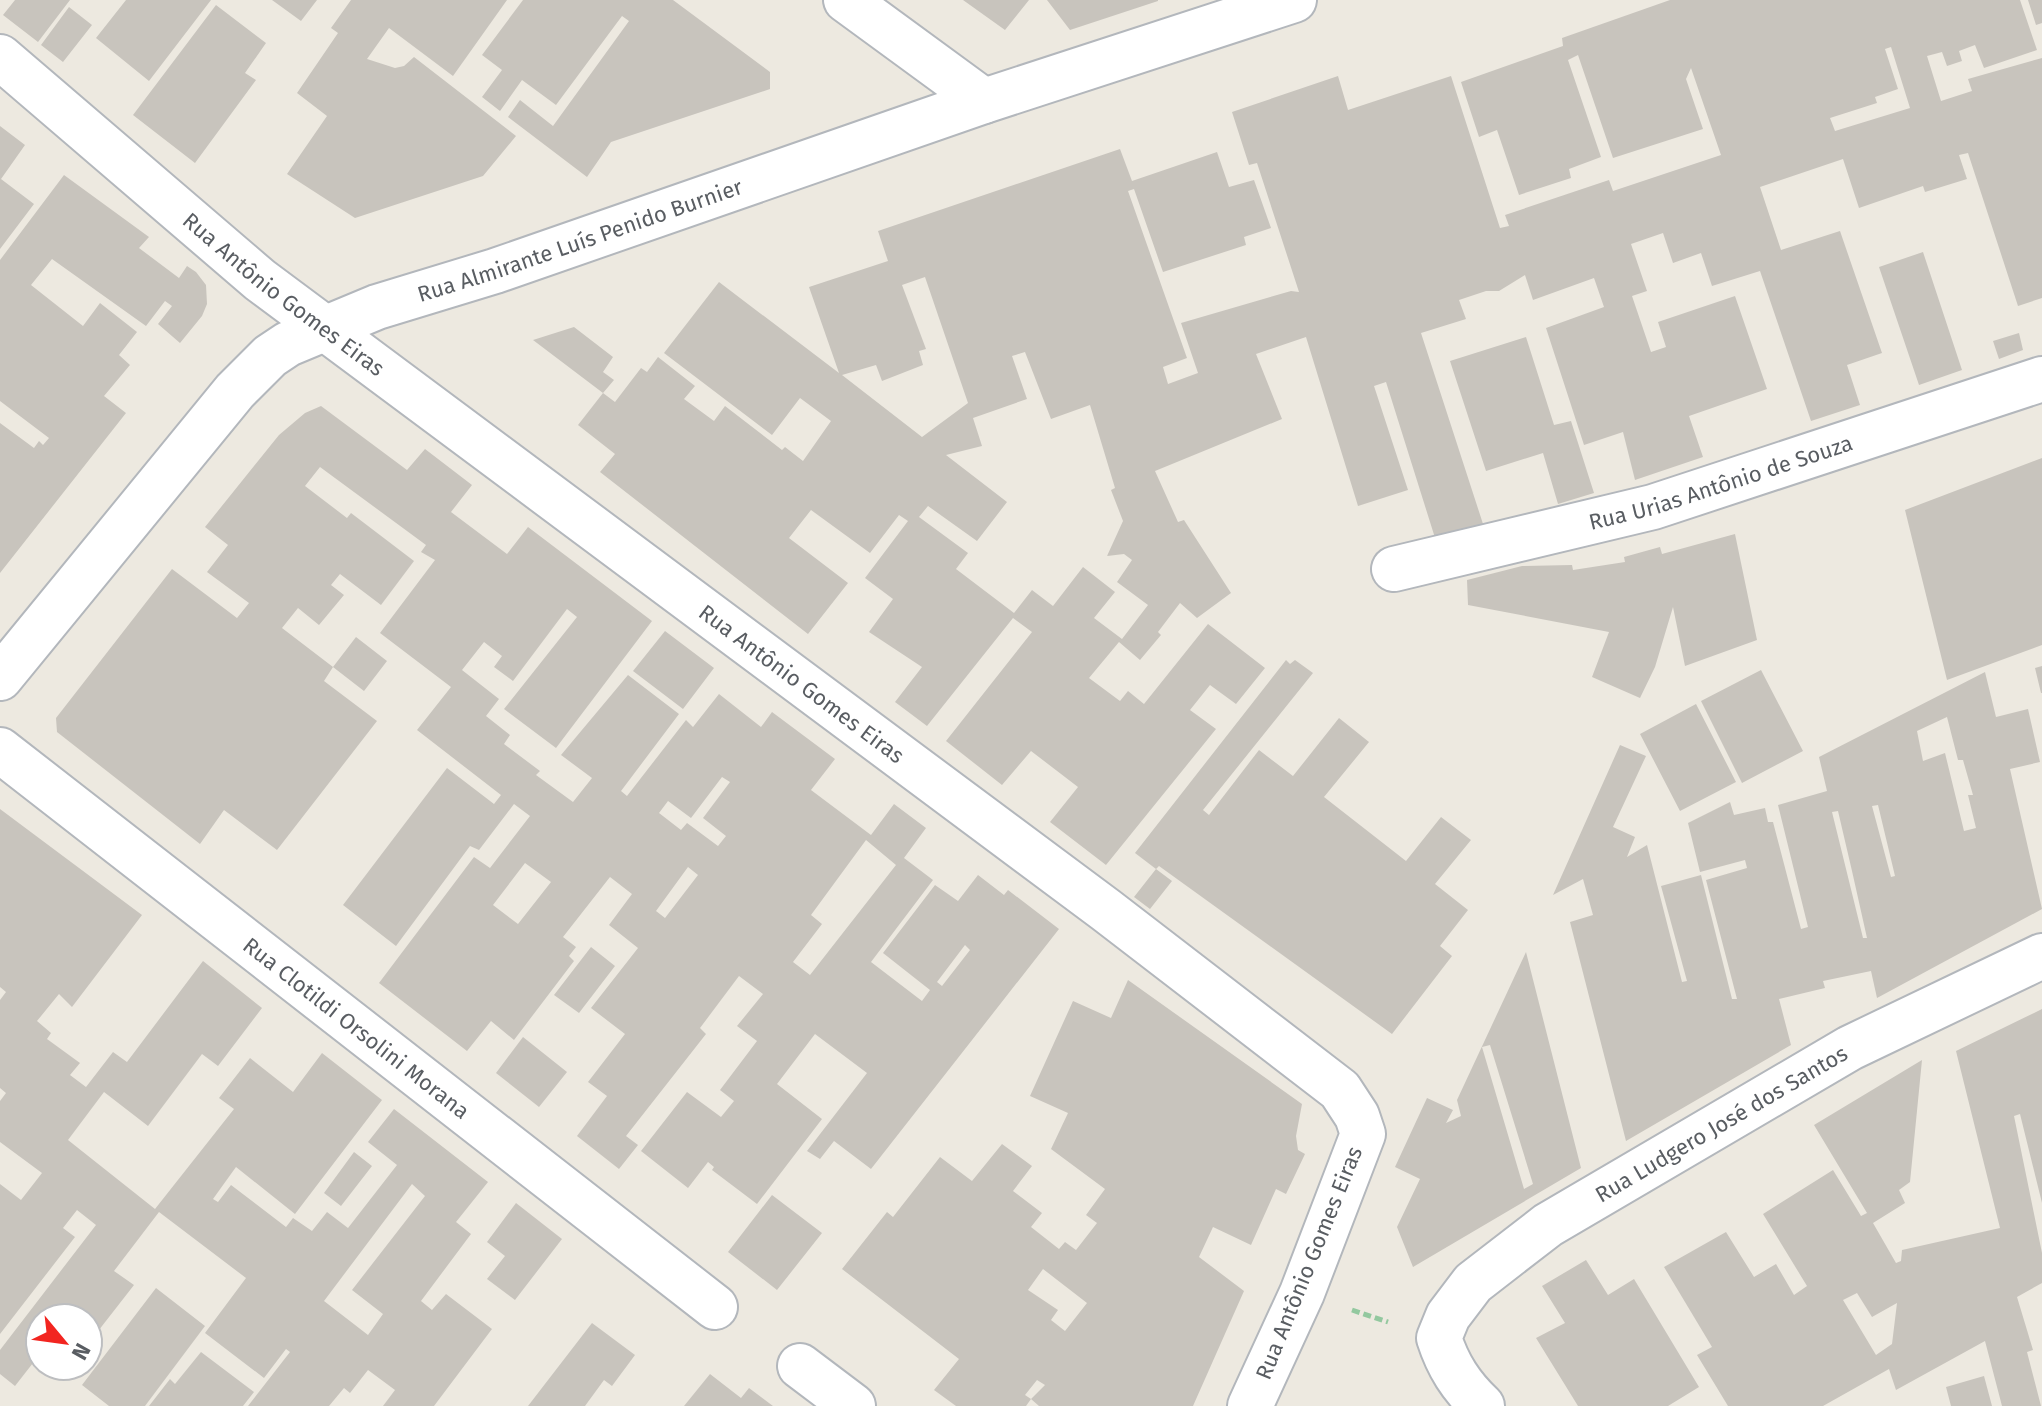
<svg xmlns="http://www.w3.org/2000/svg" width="2042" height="1406" font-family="'Fira Sans',sans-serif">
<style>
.building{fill:#c8c4bd;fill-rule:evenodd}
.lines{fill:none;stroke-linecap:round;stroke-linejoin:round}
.minor-casing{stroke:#b3b7bc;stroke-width:48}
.path{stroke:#93c89f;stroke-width:5;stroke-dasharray:8 4;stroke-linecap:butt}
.minor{stroke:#fff;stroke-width:44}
.labels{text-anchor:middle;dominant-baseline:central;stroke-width:6;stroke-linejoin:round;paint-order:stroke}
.street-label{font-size:22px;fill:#595d62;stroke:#fff}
</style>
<rect width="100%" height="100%" fill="#ede9e0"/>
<path class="building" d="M15 0H70L38 42 3 15Z
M126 0H211L149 81 96 38Z
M272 0H317L301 21Z
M351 0H507L453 76 389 28 367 59 395 68 404 66 414 57 516 136 483 176 355 218 287 174 327 116 297 93 338 33 331 28Z
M523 0H673L770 72V89L611 142 587 177 508 117 520 100 553 126 629 21 622 16 556 105 522 80 500 111 482 97 502 70 482 55Z
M963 0H1029L1005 30Z
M1047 0H1158V1L1070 30Z
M1670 0H2020L2037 50 1984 68 1975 45 1959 51 1962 61 1947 66 1942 52 1927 56 1941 101 1972 91 1968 79 2042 58V298L2018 306 1968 153 1959 155 1967 179 1925 192 1923 186 1859 208 1843 159 1760 187 1781 250 1840 231 1882 353 1847 365 1860 405 1811 421 1760 271 1712 286 1701 253 1673 263 1663 233 1631 244 1647 291 1632 296 1651 352 1666 347 1658 322 1735 296 1767 389 1689 416 1703 457 1635 480 1623 432 1584 445 1546 328 1604 307 1594 278 1533 300 1525 275 1499 291H1486L1459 300 1466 319 1421 333 1484 527 1436 541 1386 382 1374 386 1408 490 1358 506 1306 337 1256 354 1282 419 1155 471 1178 522 1184 520 1231 593 1197 618 1180 603 1158 632 1161 635 1140 660 1119 642 1089 678 1120 701 1128 691 1144 704 1208 624 1265 668 1236 704 1210 685 1190 710 1216 729 1106 865 1050 822 1078 787 1031 751 1002 785 946 741 1032 632 1013 618 927 726 895 702 922 667 869 632 893 599 865 578 908 521 899 515 870 553 811 510 789 538 848 583 808 634 600 472 615 454 578 425 603 393 615 402 641 368 647 372 658 357 695 386 684 399 714 421 725 406 782 450 785 447 803 461 831 421 800 398 772 435 664 353 719 282 839 373 809 287 888 261 878 231 1120 149 1132 181 1217 152 1229 187 1254 180 1271 228 1244 237 1246 245 1163 272 1134 189 1128 191 1187 358 1163 367 1168 384 1198 373 1181 323 1291 291 1299 292 1257 163 1249 165 1232 112 1338 76 1348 110 1451 76 1500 228 1509 226 1505 215 1609 180 1613 191 1721 155 1691 68 1686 79 1703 129 1613 158 1578 55 1568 60 1601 157 1569 169 1571 178 1519 195 1497 130 1479 137 1461 82 1563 46 1562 38ZM1891 47 1910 108 1835 131 1830 118 1877 103 1875 97 1898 89 1885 49ZM925 277 968 403 922 437 842 375 876 365 882 381 923 365 919 351 926 349 902 285ZM1025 352 1051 419 1090 405 1115 488 1111 490 1123 521 1107 556 1124 554 1132 560 1117 582 1148 605 1122 639 1094 618 1115 592 1083 567 1053 606 1032 590 1014 613 956 569 968 553 919 517 928 506 977 541 1007 502 946 455 982 446 973 418 1027 399 1012 356Z
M2028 0H2042V23L2036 25Z
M216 5 266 43 245 73 256 80 195 163 133 115Z
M69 7 92 25 63 62 41 45Z
M0 126 25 145 1 179 34 204 0 249Z
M64 175 149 237 139 248 179 278 187 266 196 272 206 285 207 304 202 316 180 343 158 324 172 306 165 301 146 326 52 259 31 285 83 326 100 303 137 332 119 355 130 365 104 396 126 413 0 573V423L34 448 39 441 43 445 49 438 0 401V260Z
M1923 252 1962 370 1919 385 1879 267Z
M574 327 613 357 603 372 614 380 603 393 533 340Z
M2019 333 2023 350 1999 359 1993 341Z
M1526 337 1554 425 1571 421 1594 493 1558 504 1543 453 1486 471 1450 361Z
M321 406 407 470 425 449 472 485 451 512 507 554 528 527 652 621 556 748 504 709 577 617 567 609 513 681 494 667 502 656 484 642 462 670 499 699 486 716 510 735 504 744 540 771 536 775 573 802 592 778 561 755 628 675 679 714 621 791 627 796 686 720 693 727 719 694 761 727 772 712 835 759 811 790 871 835 894 804 926 828 904 858 933 880 871 962 922 1001 930 990 883 953 935 885 958 901 978 875 1004 895 1008 890 1059 929 871 1169 834 1141 820 1159 807 1151 867 1073 815 1034 777 1084 822 1119 757 1204 712 1170 714 1167 708 1162 688 1188 641 1151 687 1092 721 1117 734 1101 720 1090 757 1041 737 1026 763 994 739 976 700 1028 706 1034 626 1136 638 1145 619 1169 577 1136 607 1096 588 1082 625 1034 591 1008 638 948 609 925 632 894 610 877 563 937 576 947 569 956 574 961 514 1040 491 1021 467 1051 379 983 474 857 490 868 530 816 514 804 479 850 470 846 396 946 343 905 447 768 494 804 501 795 417 730 451 687 380 633 435 560 421 552 426 545 320 467 305 486 347 518 351 513 414 561 381 605 340 574 331 585 344 595 319 625 298 608 282 628 333 667 324 681 377 721 277 850 224 810 200 844 57 732 56 718 172 569 237 618 249 603 207 572 228 545 205 527 279 435 305 413ZM722 777 730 782 703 818 726 836 718 846 687 823 681 830 659 813 668 801 691 818ZM866 840 896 865 810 975 793 962 822 924 811 915ZM525 863 551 882 518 924 493 905ZM688 867 698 875 665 918 656 911ZM965 945 970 950 942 986 937 982Z
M2042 458V645L1947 680 1905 510Z
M1735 534 1757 640 1685 666 1673 607 1655 667 1640 698 1592 677 1609 632 1468 605 1467 580 1522 566 1572 565 1573 570 1625 562 1624 557 1660 547 1662 554Z
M665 631 714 668 683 709 633 671Z
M356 637 387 661 364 691 333 667Z
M1286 660 1290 664 1295 660 1313 673 1203 810 1209 815 1259 750 1293 776 1339 718 1369 742 1324 797 1406 861 1441 817 1471 840 1435 884 1468 910 1440 946 1452 956 1392 1034 1159 866 1156 869 1172 881 1150 909 1134 897 1156 869 1135 853Z
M2042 666V693H2041L2035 668Z
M1761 670 1803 751 1742 783 1701 701Z
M1985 672 1996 717 2028 709 2040 762 2010 769 2042 909 1877 998 1871 971 1823 981 1825 988 1779 999 1791 1045 1626 1141 1570 922 1593 915 1583 879 1553 895 1620 745 1646 756 1613 827 1635 837 1627 857 1647 845 1682 982 1687 981 1661 886 1701 875 1732 999H1737L1706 880 1747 868 1745 860 1700 872 1688 823 1730 802 1734 815 1765 808 1768 822H1773L1801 929 1808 927 1778 805 1827 791 1819 757ZM1947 717 1958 760H1963L1973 795H1968L1976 828 1964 831 1945 753 1923 761 1917 731ZM1878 805 1895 876 1891 877 1872 806ZM1838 811 1852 871 1867 938H1863L1832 812Z
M1696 704 1736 782 1680 811 1640 734Z
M0 809 142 915 72 1007 59 994 37 1021 51 1033 47 1039 80 1063 70 1075 86 1087 113 1052 127 1062 203 961 262 1008 218 1066 202 1054 148 1126 104 1092 68 1140 155 1209 234 1109 219 1098 250 1058 293 1092 322 1053 382 1100 295 1214 236 1167 213 1199 218 1202 231 1185 286 1227 293 1218 312 1231 327 1212 348 1228 397 1165 368 1142 394 1109 488 1182 456 1222 471 1234 421 1301 432 1310 446 1294 492 1329 434 1406H383L395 1390 368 1370 350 1393 344 1388 329 1406H248L290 1352 286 1349 264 1378 205 1333 246 1278 159 1212 114 1271 134 1285 88 1344V1318H40V1354L15 1386 0 1374V1350L96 1225 77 1210 63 1228 75 1237 0 1334V1184L21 1200 42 1173 0 1142V1101L6 1093 0 1088V1000L6 992 0 987ZM412 1184 425 1196 352 1290 383 1314 368 1335 324 1301Z
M591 947 615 966 579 1013 554 995Z
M1526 952 1581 1168 1413 1267 1397 1227 1420 1179 1395 1167 1427 1098 1453 1110 1446 1123 1461 1116 1457 1100ZM1490 1045 1533 1184 1524 1189 1482 1047Z
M1128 980 1302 1104 1296 1136 1298 1150 1305 1154 1286 1194 1276 1189 1251 1245 1213 1227 1199 1257 1244 1291 1193 1406H1039L1031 1399 1026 1406H956L934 1390 959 1359 842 1269 887 1212 893 1217 940 1157 972 1181 1002 1144 1032 1166 1013 1191 1042 1213 1031 1227 1059 1249 1065 1242 1076 1250 1097 1223 1086 1215 1105 1189 1051 1149 1068 1113 1030 1096 1073 1001 1111 1018ZM1043 1269 1087 1303 1065 1331 1051 1320 1058 1310 1028 1290ZM1037 1380 1045 1385 1031 1399 1025 1395Z
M2042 1009V1203L2020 1114 2014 1116 2042 1253V1283L2017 1297 2033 1350 2027 1352 2041 1406H2002L1985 1341 1896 1390 1889 1369 1823 1406H1728L1697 1355 1712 1347 1664 1267 1726 1232 1754 1277 1776 1264 1794 1295 1807 1286 1763 1214 1833 1170 1861 1216 1867 1213 1814 1125 1922 1060 1910 1182 1899 1190 1905 1203 1873 1223 1896 1263 1901 1261 1902 1250 2000 1228 1956 1051ZM1857 1293 1872 1317 1897 1303 1892 1344 1876 1355 1843 1300Z
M523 1037 567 1072 539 1107 496 1073Z
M354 1152 372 1166 341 1206 324 1193Z
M772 1195 822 1233 777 1290 728 1252Z
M516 1203 562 1239 515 1300 487 1279 505 1256 487 1242Z
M1586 1260 1608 1295 1634 1279 1699 1387 1668 1406H1578L1536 1338 1565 1323 1542 1286Z
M156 1288 205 1326 145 1406H109L82 1385Z
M592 1323 635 1355 612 1386 604 1380 585 1406H528Z
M201 1352 254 1392 243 1406H149L170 1379 175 1384Z
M710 1374 741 1398 749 1388 773 1406H684Z
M1984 1376 1992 1406H1951L1946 1387Z"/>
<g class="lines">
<defs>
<g id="minor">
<path d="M846 0 984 101"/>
<path id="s1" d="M0 57 260 280 1106 910 1340 1090 1357 1116 1363 1134 1302 1293 1250 1406"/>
<path id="s2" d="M1394 569 1653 507 2042 379"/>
<path id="s3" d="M0 678 235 391 270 356 288 344 377 307 495 271 984 101 1294 0"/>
<path id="s4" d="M0 750 715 1307"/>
<path d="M800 1366 853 1406"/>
<path id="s5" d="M1482 1406C1461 1386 1448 1366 1439 1338L1448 1316 1473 1283 1548 1225 1850 1048 2042 956"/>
</g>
</defs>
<use href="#minor" class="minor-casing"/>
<path class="path" d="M1352 1310 1388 1322"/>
<use href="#minor" class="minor"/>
</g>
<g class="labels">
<g class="street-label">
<text stroke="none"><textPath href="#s3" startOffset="752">Rua Almirante Luís Penido Burnier</textPath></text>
<text stroke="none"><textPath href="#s1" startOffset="370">Rua Antônio Gomes Eiras</textPath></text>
<text stroke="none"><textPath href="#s2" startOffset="338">Rua Urias Antônio de Souza</textPath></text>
<text stroke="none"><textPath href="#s1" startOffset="1018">Rua Antônio Gomes Eiras</textPath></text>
<text stroke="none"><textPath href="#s4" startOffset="452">Rua Clotildi Orsolini Morana</textPath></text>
<text stroke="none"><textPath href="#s5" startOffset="442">Rua Ludgero José dos Santos</textPath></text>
<text transform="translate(1309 1263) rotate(-68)">Rua Antônio Gomes Eiras</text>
</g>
</g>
<g transform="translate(64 1342) rotate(119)"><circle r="38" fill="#ffffff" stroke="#bdbec0" stroke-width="2"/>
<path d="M0-6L14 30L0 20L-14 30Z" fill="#f22520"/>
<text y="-12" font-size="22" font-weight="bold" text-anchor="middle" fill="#595d62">N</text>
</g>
</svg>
